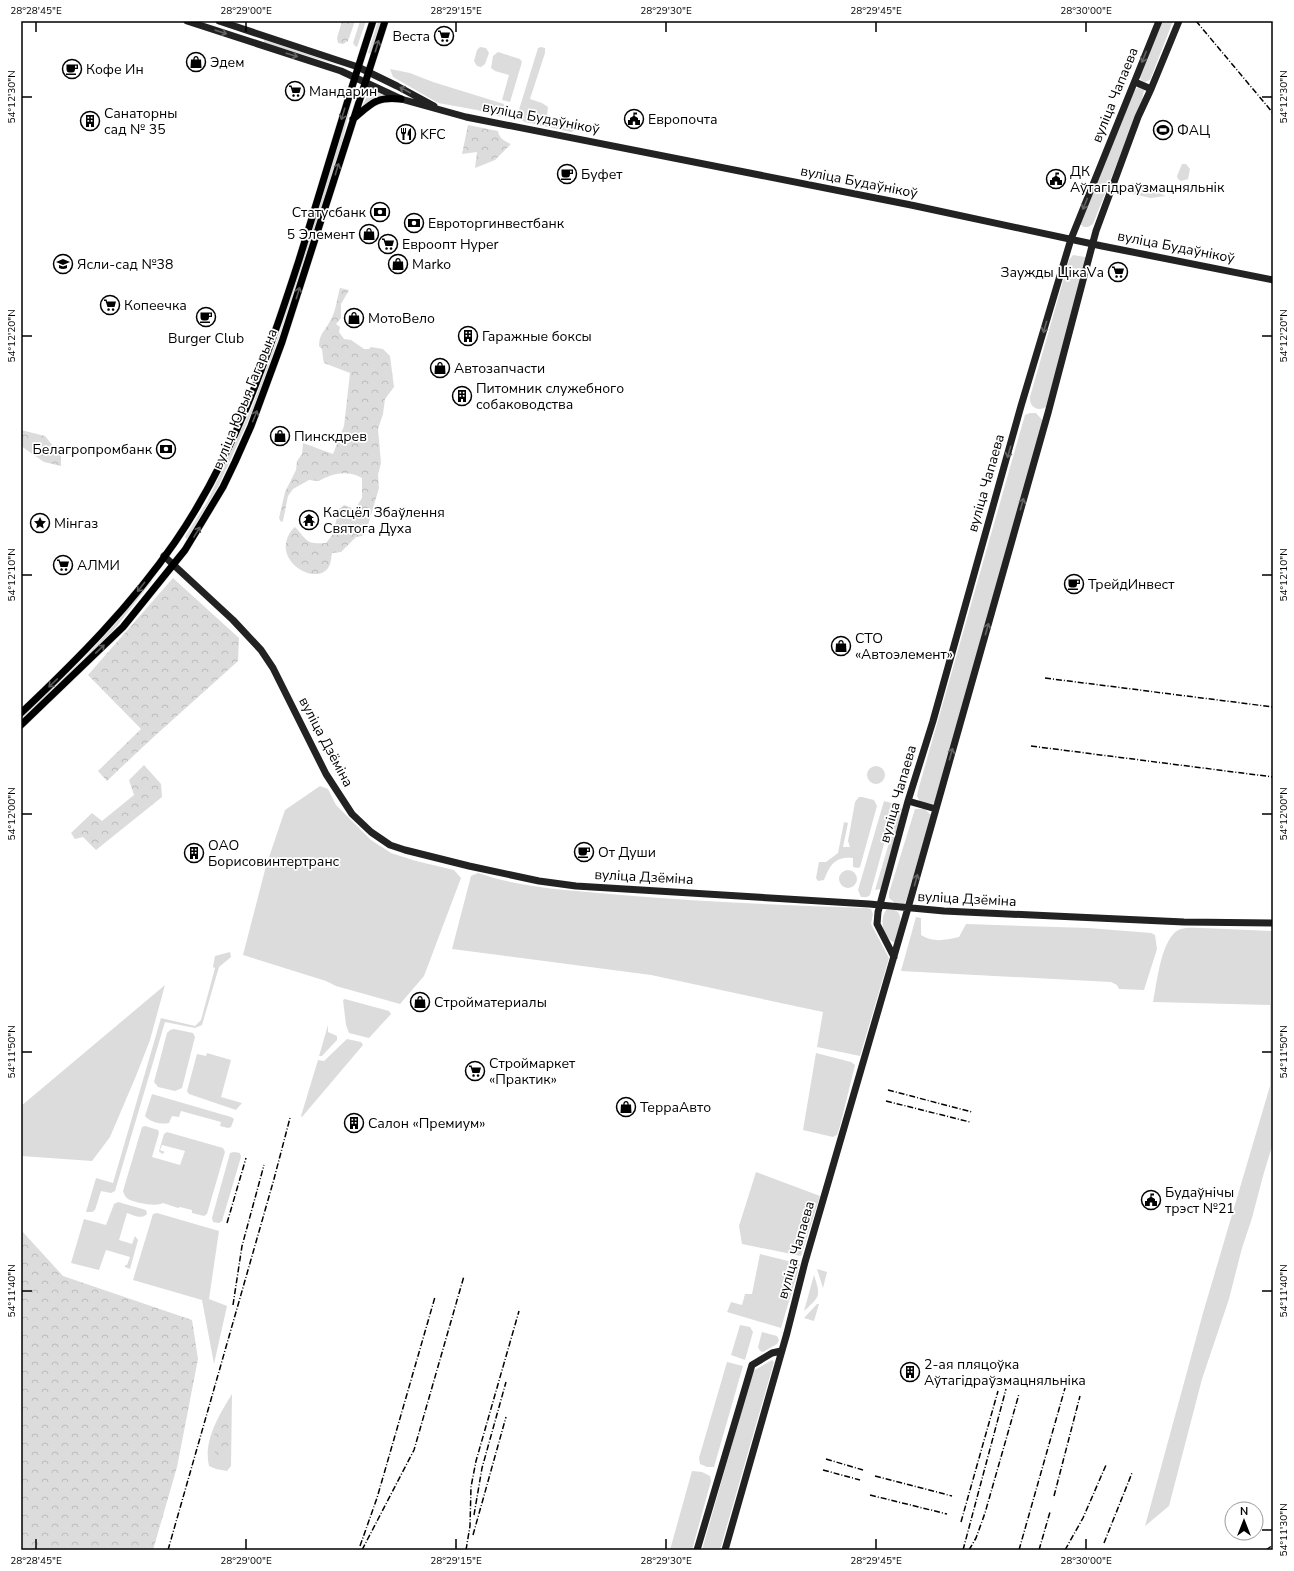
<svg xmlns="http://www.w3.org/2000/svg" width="1294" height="1571" font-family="'Nunito Sans',sans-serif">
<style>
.green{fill:#dcdcdc}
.forest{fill:url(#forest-crowns)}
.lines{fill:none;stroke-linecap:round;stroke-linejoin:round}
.primary-casing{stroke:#dbdbdb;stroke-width:8}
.secondary{stroke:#222;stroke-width:7}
.primary{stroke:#000;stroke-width:7}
.rail{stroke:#000;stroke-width:1.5;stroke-dasharray:6 2 1 2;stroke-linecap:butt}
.oneway{stroke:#646464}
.oneway2{stroke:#595959}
.ticks{fill:none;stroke:#000;stroke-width:1.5}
.labels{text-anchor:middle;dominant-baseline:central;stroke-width:3.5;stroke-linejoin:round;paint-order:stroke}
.poi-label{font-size:14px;fill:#000;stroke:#fff;text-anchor:start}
.street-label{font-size:14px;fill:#000;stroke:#fff}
.neatline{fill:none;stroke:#000;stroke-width:1.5}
.ticks-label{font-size:10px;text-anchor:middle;fill:#000}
</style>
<defs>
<pattern id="forest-crowns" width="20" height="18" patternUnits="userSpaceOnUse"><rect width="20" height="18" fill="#dcdcdc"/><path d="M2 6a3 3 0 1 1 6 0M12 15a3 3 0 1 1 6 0" fill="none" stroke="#bbb"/></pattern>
</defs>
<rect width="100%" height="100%" fill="#fff"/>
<path class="green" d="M360 21H366L357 47 355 46 353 43Z
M378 21H381L371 54 368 53Z
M1162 21H1173L1150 80 1145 82 1141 80 1140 77Z
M264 40H265L345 67 264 43Z
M480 47 486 48 489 53 485 64 481 67 477 66 474 61 477 50Z
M541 47 545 48V53L530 99 542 103 548 107 547 116 569 120 575 124 574 131 571 132 525 122 521 120 518 113 538 48Z
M498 52 520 59 522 62 510 102 502 100 509 75 495 71 491 68 493 56Z
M390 69 410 73 433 82 504 104 502 117 477 110 438 103 393 77Z
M1138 87 1144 90 1142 100 1093 224 1088 227H1084L1080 224 1135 90Z
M370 89 385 96 364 106 363 105Z
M352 96 353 97 340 150 281 331 253 410 218 487 187 539 185 537 207 502 251 409 280 332Z
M1182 164H1186L1190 169 1188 179 1181 181 1178 179 1177 176Z
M1133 183 1136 184 1166 196 1151 198 1123 192 1127 185Z
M1073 255 1085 257 1086 260 1046 407C1038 412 1029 407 1030 397L1069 260Z
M1030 413H1036L1043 421 935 802 932 804 920 802 917 796 919 787 1025 415Z
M151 580 152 581 117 626 97 648 21 719V717L83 659 115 624Z
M867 775a9 9 0 1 1 18 0a9 9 0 1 1-18 0Z
M320 786 328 789 336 805 371 840 391 853 416 861 454 870 461 878 424 976 400 1004 336 986 326 981 243 955 266 866 285 810Z
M859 797H862L874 800 877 806 860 867 858 868 853 867V858C835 856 830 865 824 880L818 881 816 878 819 862H826L838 853 844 822 848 823 843 847H850L848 841 855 802Z
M884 801 895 804 870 895 867 897H861L858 890Z
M900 806 902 810 881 889 875 890Z
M915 809H925L931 815 930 819 906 901 904 904 895 903 889 898V893Z
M839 879a9 9 0 1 1 18 0a9 9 0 1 1-18 0Z
M478 873C524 889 574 890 621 895 703 902 784 905 866 908L871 909 873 914 871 924 889 958 860 1056 817 1047 823 1012 651 975 452 949 471 876Z
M886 910C909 906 898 931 895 943 883 939 879 920 886 910Z
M916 917 921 918V935C934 943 944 940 959 937L966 924 1088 928 1151 933 1155 935 1157 949 1144 990 1119 989 1117 985 1111 982 901 971Z
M1202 928 1273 931V1143L1263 1176 1252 1218 1242 1248 1229 1299 1202 1379 1169 1506 1145 1526 1203 1313 1270 1086V1005L1153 1002C1157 984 1161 935 1181 929 1187 927 1196 928 1202 928Z
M230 952 231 957 219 967 202 1025 195 1028 165 1022 115 1191 111 1193 101 1191 95 1210 92 1212H86L96 1178 113 1183 161 1018 195 1026 201 1020 215 968 213 967 215 956Z
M165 985 150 1040 136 1076 110 1137 92 1161 21 1156V1106Z
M345 999 389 1011 391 1014 369 1038 349 1033 346 1025 343 1000Z
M328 1025V1032L337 1036V1040L322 1056H319Z
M174 1029 193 1033 195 1037 182 1088 175 1091 158 1087 154 1082 167 1033 170 1030Z
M347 1039 361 1042 363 1045 302 1117 301 1116 318 1060 324 1061Z
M207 1053 231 1060 221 1097 242 1103 236 1110 189 1094 187 1091 197 1054 206 1056Z
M816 1053 851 1062 855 1065 840 1126 837 1135 833 1137 803 1130Z
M152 1094 231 1117 234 1119 231 1127 228 1128 220 1126 221 1122 181 1111 179 1117 172 1116 169 1123C161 1125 150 1122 145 1116Z
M145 1126 158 1130 159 1133 152 1157 180 1165 185 1151 162 1145 160 1150 165 1152 162 1154 159 1151 164 1134 167 1132 223 1148 225 1152 207 1214 204 1216 192 1213V1210L180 1207 178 1208 163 1203C157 1207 135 1203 128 1199 125 1197 124 1194 123 1191L142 1127Z
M234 1152 240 1153 241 1157 222 1221 219 1223 213 1222 212 1218 230 1153Z
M756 1172 820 1196 801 1256 742 1244 739 1226Z
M118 1202 146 1210 147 1214C141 1220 134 1215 127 1213L119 1240 132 1244 135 1236 138 1240 130 1269 125 1267V1265H127L130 1257 106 1250 99 1270 71 1263 84 1219 106 1225 114 1204Z
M157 1213 219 1231 209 1299 227 1306 214 1364 202 1300 133 1280 153 1214Z
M760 1254 800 1264 781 1328 727 1312 731 1302 742 1305 745 1294H752Z
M817 1269 827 1272 823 1288Z
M814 1275C821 1297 820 1296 804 1311Z
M817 1304H819L814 1321 804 1318Z
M740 1325 750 1327 753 1332 745 1360 731 1355Z
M762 1332 777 1336 779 1340 777 1344 763 1352 760 1351 758 1347Z
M772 1360 774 1362 720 1550H702L753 1371Z
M727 1362 743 1366 714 1467H707L700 1464 699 1458Z
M232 1394 231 1466 227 1471 216 1469 209 1466C203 1441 219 1415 232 1394Z
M692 1471 702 1472 710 1476 711 1481 692 1550H670Z"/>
<path class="forest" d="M342 21H355L348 41 343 44 338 43 337 38Z
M468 125 498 131C499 138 504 141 511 144L495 160 475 168 477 152 462 154Z
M340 288 349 290 341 304V318L336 324 340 327 339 332 344 339 351 340 364 349H369L371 347 383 349 390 356 394 387 385 399 383 414 378 429 381 463 378 475 379 488 366 532 362 536 356 537 341 552 332 553C331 558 331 564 328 568 317 584 282 566 286 543 287 537 290 531 295 527 308 541 305 544 326 543L333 534 339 509 344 505 355 509 362 498V478C347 470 333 473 319 481L309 480 293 489 288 496 283 521 281 522 279 518 285 492 296 470 297 461 302 454 303 443 333 454 344 426 350 373 324 363 323 358 322 349 319 346C319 334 325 331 330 321 336 312 337 298 340 288Z
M21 430 45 436 61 456V466L44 462 21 446Z
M173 578 239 638 238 661C194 701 150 739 107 781L98 771 141 729 88 675Z
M144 765 161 784 162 797 96 850 83 837 75 839 71 833 92 813 102 821 134 795 129 780Z
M21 1230 63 1276 192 1320 198 1359 177 1467 153 1550H21Z
M229 1415 228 1458 218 1460 215 1455 214 1435 223 1418Z"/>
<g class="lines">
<defs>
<path id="primary" d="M353 119C371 104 376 96 401 99
M21 713C77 660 131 606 175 542 234 456 267 359 299 260 324 180 347 100 373 21
M21 725 123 627 185 550 223 487 235 462 251 426 282 342 385 21"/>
</defs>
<use href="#primary" class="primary-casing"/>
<path class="secondary" d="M187 21 341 71 401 99 466 117 911 205 1102 246 1273 280
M219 21 358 67 397 86 434 106
M1135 82 1151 89
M164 556 233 620 261 650 273 668 326 774 352 814 371 832 390 845 405 850 469 866 539 881 576 886 869 904 944 911 1184 922 1273 923
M908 801 936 809
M894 957 877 924 878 912 908 801 933 721 1021 406 1071 239 1159 21
M697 1550 752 1365 772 1353 781 1351
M725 1550 787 1333 805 1262 908 908 1048 413 1096 231 1138 117 1151 89 1179 21"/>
<use href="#primary" class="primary"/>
<path class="rail" d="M1196 21 1273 113
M1045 678 1273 707
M1031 746 1273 777
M888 1090 972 1112
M886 1101 970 1122
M227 1223 246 1158
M233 1305 242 1246 264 1165
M826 1459 863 1470
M823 1470 860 1480
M875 1476 952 1496
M870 1495 947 1514
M1054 1496 1080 1396
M474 1515 482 1468 506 1382
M961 1522 998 1391
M473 1535 506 1417
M1104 1543 1132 1473
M360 1546 377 1498 435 1297
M168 1550 274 1179 290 1118
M362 1550 414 1450 464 1276
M466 1550 470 1526 471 1487 476 1461 519 1311
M963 1550 1006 1389
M969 1550 976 1538 985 1513 1019 1394
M1019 1550 1065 1388
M1039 1550 1050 1512
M1065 1550 1083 1518 1106 1465
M1266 1550 1273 1545"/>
</g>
<defs><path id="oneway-shaft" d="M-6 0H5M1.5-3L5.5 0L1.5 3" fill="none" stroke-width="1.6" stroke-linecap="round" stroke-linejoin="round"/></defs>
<g class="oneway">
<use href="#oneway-shaft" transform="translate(221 32) rotate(18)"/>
<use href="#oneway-shaft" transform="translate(292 55) rotate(17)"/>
<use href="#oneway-shaft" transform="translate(1144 57) rotate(112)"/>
<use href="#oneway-shaft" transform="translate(405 90) rotate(-152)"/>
<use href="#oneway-shaft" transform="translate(1085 204) rotate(112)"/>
<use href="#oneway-shaft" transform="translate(1045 327) rotate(106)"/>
<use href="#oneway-shaft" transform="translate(1009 452) rotate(106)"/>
<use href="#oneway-shaft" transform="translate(1022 504) rotate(-74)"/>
<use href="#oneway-shaft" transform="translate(987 629) rotate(-74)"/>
<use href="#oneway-shaft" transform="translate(951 754) rotate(-74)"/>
<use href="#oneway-shaft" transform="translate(916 880) rotate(-75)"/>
</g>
<g class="oneway2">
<use href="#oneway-shaft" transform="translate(377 46) rotate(-73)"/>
<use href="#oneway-shaft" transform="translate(343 114) rotate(107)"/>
<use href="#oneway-shaft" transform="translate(337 169) rotate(-73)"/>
<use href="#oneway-shaft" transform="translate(298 293) rotate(-73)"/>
<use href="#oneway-shaft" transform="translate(255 416) rotate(-68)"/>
<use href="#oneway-shaft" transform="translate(197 532) rotate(-58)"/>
<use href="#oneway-shaft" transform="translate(141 587) rotate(128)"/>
<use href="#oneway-shaft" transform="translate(100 649) rotate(-44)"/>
<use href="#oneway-shaft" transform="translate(53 683) rotate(136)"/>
</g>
<path class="ticks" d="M36 22V32M246 22V32M456 22V32M666 22V32M876 22V32M1086 22V32M22 97H32M1262 97H1272M22 336H32M1262 336H1272M22 575H32M1262 575H1272M22 814H32M1262 814H1272M22 1052H32M1262 1052H1272M22 1291H32M1262 1291H1272M1262 1530H1272M36 1539V1549M246 1539V1549M456 1539V1549M666 1539V1549M876 1539V1549M1086 1539V1549"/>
<defs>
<symbol id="supermarket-ring" viewBox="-11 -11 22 22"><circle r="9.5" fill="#fff" stroke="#000" stroke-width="1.5"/><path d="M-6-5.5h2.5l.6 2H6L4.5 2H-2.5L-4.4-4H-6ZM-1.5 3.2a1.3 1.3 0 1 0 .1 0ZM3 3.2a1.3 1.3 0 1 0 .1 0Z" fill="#000"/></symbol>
<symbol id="shop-ring" viewBox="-11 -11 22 22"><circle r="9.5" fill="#fff" stroke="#000" stroke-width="1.5"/><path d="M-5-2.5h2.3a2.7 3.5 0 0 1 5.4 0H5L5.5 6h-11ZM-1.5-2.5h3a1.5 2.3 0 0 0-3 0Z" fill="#000"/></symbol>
<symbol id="cafe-ring" viewBox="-11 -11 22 22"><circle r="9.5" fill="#fff" stroke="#000" stroke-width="1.5"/><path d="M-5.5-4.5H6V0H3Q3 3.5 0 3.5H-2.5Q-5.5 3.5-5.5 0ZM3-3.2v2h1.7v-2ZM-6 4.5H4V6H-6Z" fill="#000"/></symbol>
<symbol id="civic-ring" viewBox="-11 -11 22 22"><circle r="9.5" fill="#fff" stroke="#000" stroke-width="1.5"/><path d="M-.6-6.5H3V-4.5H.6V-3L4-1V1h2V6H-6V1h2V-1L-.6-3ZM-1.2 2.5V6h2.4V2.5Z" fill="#000"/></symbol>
<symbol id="building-ring" viewBox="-11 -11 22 22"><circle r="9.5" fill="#fff" stroke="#000" stroke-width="1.5"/><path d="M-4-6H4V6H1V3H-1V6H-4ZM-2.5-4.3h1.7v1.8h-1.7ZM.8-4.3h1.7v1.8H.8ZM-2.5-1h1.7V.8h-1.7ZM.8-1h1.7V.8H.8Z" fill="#000"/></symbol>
<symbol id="stadium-ring" viewBox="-11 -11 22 22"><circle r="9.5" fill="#fff" stroke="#000" stroke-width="1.5"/><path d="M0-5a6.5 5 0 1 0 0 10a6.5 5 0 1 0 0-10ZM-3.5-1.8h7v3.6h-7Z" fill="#000"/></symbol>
<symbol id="restaurant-ring" viewBox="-11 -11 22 22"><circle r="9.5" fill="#fff" stroke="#000" stroke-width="1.5"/><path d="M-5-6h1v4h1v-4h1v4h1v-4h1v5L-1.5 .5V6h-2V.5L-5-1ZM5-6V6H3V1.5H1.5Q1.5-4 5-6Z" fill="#000"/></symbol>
<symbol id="bank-ring" viewBox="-11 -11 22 22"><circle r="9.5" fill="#fff" stroke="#000" stroke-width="1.5"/><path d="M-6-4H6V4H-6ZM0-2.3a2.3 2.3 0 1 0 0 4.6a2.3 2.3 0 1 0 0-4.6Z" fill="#000"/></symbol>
<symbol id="school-ring" viewBox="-11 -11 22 22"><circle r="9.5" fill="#fff" stroke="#000" stroke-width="1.5"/><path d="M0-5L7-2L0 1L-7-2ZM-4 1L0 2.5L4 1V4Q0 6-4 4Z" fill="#000"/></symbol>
<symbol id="temple-ring" viewBox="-11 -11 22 22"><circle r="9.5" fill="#fff" stroke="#000" stroke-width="1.5"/><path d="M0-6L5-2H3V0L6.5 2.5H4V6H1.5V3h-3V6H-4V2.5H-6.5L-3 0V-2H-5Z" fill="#000"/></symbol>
<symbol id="sight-ring" viewBox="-11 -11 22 22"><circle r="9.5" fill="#fff" stroke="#000" stroke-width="1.5"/><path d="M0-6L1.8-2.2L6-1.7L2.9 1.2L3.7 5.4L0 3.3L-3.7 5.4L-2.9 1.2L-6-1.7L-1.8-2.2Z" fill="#000"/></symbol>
</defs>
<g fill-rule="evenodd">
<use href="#supermarket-ring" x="433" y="25" width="22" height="22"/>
<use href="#shop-ring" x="185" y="51" width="22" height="22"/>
<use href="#cafe-ring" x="61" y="58" width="22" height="22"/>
<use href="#supermarket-ring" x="284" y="80" width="22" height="22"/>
<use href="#civic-ring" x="623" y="108" width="22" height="22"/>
<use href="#building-ring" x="79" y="110" width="22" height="22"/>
<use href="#stadium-ring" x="1152" y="119" width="22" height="22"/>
<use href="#restaurant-ring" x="395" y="123" width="22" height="22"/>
<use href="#cafe-ring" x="556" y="163" width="22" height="22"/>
<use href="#civic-ring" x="1045" y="168" width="22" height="22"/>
<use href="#bank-ring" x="369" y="201" width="22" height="22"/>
<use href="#bank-ring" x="403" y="212" width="22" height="22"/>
<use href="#shop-ring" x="358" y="223" width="22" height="22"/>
<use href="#supermarket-ring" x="377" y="233" width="22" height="22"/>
<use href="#school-ring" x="52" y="253" width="22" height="22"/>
<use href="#shop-ring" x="387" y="253" width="22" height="22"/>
<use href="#supermarket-ring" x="1107" y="261" width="22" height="22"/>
<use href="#supermarket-ring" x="99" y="294" width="22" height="22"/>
<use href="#cafe-ring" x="195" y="306" width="22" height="22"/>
<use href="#shop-ring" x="343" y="307" width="22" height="22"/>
<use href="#building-ring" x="457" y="325" width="22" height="22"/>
<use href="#shop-ring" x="429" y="357" width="22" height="22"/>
<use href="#building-ring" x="451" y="385" width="22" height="22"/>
<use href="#shop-ring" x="269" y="425" width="22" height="22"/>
<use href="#bank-ring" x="155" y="438" width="22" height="22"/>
<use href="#temple-ring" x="298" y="509" width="22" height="22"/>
<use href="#sight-ring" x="29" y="512" width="22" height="22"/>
<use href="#supermarket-ring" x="52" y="554" width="22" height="22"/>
<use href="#cafe-ring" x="1063" y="573" width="22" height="22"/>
<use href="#shop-ring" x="830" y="635" width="22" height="22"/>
<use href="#cafe-ring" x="573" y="841" width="22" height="22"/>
<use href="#building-ring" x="183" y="842" width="22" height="22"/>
<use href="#shop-ring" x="409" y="991" width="22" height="22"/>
<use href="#supermarket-ring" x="464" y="1060" width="22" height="22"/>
<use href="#shop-ring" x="615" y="1096" width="22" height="22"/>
<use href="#building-ring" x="343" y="1112" width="22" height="22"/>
<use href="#civic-ring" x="1140" y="1189" width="22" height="22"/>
<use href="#building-ring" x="899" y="1361" width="22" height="22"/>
</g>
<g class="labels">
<g class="poi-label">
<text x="430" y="36" text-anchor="end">Веста</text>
<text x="210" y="62">Эдем</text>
<text x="86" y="69">Кофе Ин</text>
<text x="309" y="91">Мандарин</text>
<text x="104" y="113">Санаторны<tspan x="104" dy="16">сад № 35</tspan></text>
<text x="648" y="119">Европочта</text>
<text x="1177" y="130">ФАЦ</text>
<text x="420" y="134">KFC</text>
<text x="1070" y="171">ДК<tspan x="1070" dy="16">Аўтагідраўзмацняльнік</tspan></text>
<text x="581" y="174">Буфет</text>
<text x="366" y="212" text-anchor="end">Статусбанк</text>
<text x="428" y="223">Евроторгинвестбанк</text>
<text x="355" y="234" text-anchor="end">5 Элемент</text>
<text x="402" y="244">Евроопт Hyper</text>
<text x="77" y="264">Ясли-сад №38</text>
<text x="412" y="264">Marko</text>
<text x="1104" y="272" text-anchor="end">Заужды ЦікаVа</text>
<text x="124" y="305">Копеечка</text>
<text x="368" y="318">МотоВело</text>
<text x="482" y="336">Гаражные боксы</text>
<text x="206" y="338" text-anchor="middle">Burger Club</text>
<text x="454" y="368">Автозапчасти</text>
<text x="476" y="388">Питомник служебного<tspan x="476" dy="16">собаководства</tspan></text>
<text x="294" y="436">Пинскдрев</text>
<text x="152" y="449" text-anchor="end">Белагропромбанк</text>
<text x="323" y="512">Касцёл Збаўлення<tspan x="323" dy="16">Святога Духа</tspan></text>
<text x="54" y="523">Мінгаз</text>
<text x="77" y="565">АЛМИ</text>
<text x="1088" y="584">ТрейдИнвест</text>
<text x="855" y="638">СТО<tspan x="855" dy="16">«Автоэлемент»</tspan></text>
<text x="208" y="845">ОАО<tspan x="208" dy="16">Борисовинтертранс</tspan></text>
<text x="598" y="852">От Души</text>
<text x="434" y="1002">Стройматериалы</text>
<text x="489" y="1063">Строймаркет<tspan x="489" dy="16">«Практик»</tspan></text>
<text x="640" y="1107">ТерраАвто</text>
<text x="368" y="1123">Салон «Премиум»</text>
<text x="1165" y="1192">Будаўнічы<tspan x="1165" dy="16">трэст №21</tspan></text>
<text x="924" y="1364">2-ая пляцоўка<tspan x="924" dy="16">Аўтагідраўзмацняльніка</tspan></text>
</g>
<g class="street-label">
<text transform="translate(1115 95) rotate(-68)">вуліца Чапаева</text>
<text transform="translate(541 118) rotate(11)">вуліца Будаўнікоў</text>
<text transform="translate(859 182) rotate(11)">вуліца Будаўнікоў</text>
<text transform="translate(1176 247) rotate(11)">вуліца Будаўнікоў</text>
<text transform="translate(245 399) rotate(-68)">вуліца Юрыя Гагарына</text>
<text transform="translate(986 483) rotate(-74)">вуліца Чапаева</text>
<text transform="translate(326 742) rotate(62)">вуліца Дзёміна</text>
<text transform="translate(898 794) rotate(-74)">вуліца Чапаева</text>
<text transform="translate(644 877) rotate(3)">вуліца Дзёміна</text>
<text transform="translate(967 899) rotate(3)">вуліца Дзёміна</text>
<text transform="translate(796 1250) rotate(-74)">вуліца Чапаева</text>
</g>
</g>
<rect width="1294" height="1571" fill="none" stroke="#ffffff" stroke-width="44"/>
<g transform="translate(1244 1521)"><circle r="19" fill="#ffffff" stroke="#999999"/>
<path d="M0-3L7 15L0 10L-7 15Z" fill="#000000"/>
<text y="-6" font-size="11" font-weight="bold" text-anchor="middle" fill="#000000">N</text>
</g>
<rect x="22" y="22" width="1250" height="1527" class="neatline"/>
<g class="ticks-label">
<text x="36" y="14">28°28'45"E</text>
<text x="246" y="14">28°29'00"E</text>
<text x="456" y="14">28°29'15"E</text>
<text x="666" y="14">28°29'30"E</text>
<text x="876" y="14">28°29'45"E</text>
<text x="1086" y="14">28°30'00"E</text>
<text transform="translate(11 97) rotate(-90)" y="4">54°12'30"N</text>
<text transform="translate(1283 97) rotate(-90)" y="4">54°12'30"N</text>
<text transform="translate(11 336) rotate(-90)" y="4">54°12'20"N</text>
<text transform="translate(1283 336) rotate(-90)" y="4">54°12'20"N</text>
<text transform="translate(11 575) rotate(-90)" y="4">54°12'10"N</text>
<text transform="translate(1283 575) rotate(-90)" y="4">54°12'10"N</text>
<text transform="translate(11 814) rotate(-90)" y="4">54°12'00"N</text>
<text transform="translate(1283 814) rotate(-90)" y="4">54°12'00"N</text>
<text transform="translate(11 1052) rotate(-90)" y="4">54°11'50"N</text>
<text transform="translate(1283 1052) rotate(-90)" y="4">54°11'50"N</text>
<text transform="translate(11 1291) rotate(-90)" y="4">54°11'40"N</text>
<text transform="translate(1283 1291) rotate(-90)" y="4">54°11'40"N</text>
<text transform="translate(1283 1530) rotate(-90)" y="4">54°11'30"N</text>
<text x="36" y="1564">28°28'45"E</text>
<text x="246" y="1564">28°29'00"E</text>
<text x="456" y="1564">28°29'15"E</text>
<text x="666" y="1564">28°29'30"E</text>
<text x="876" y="1564">28°29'45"E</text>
<text x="1086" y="1564">28°30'00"E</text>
</g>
</svg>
